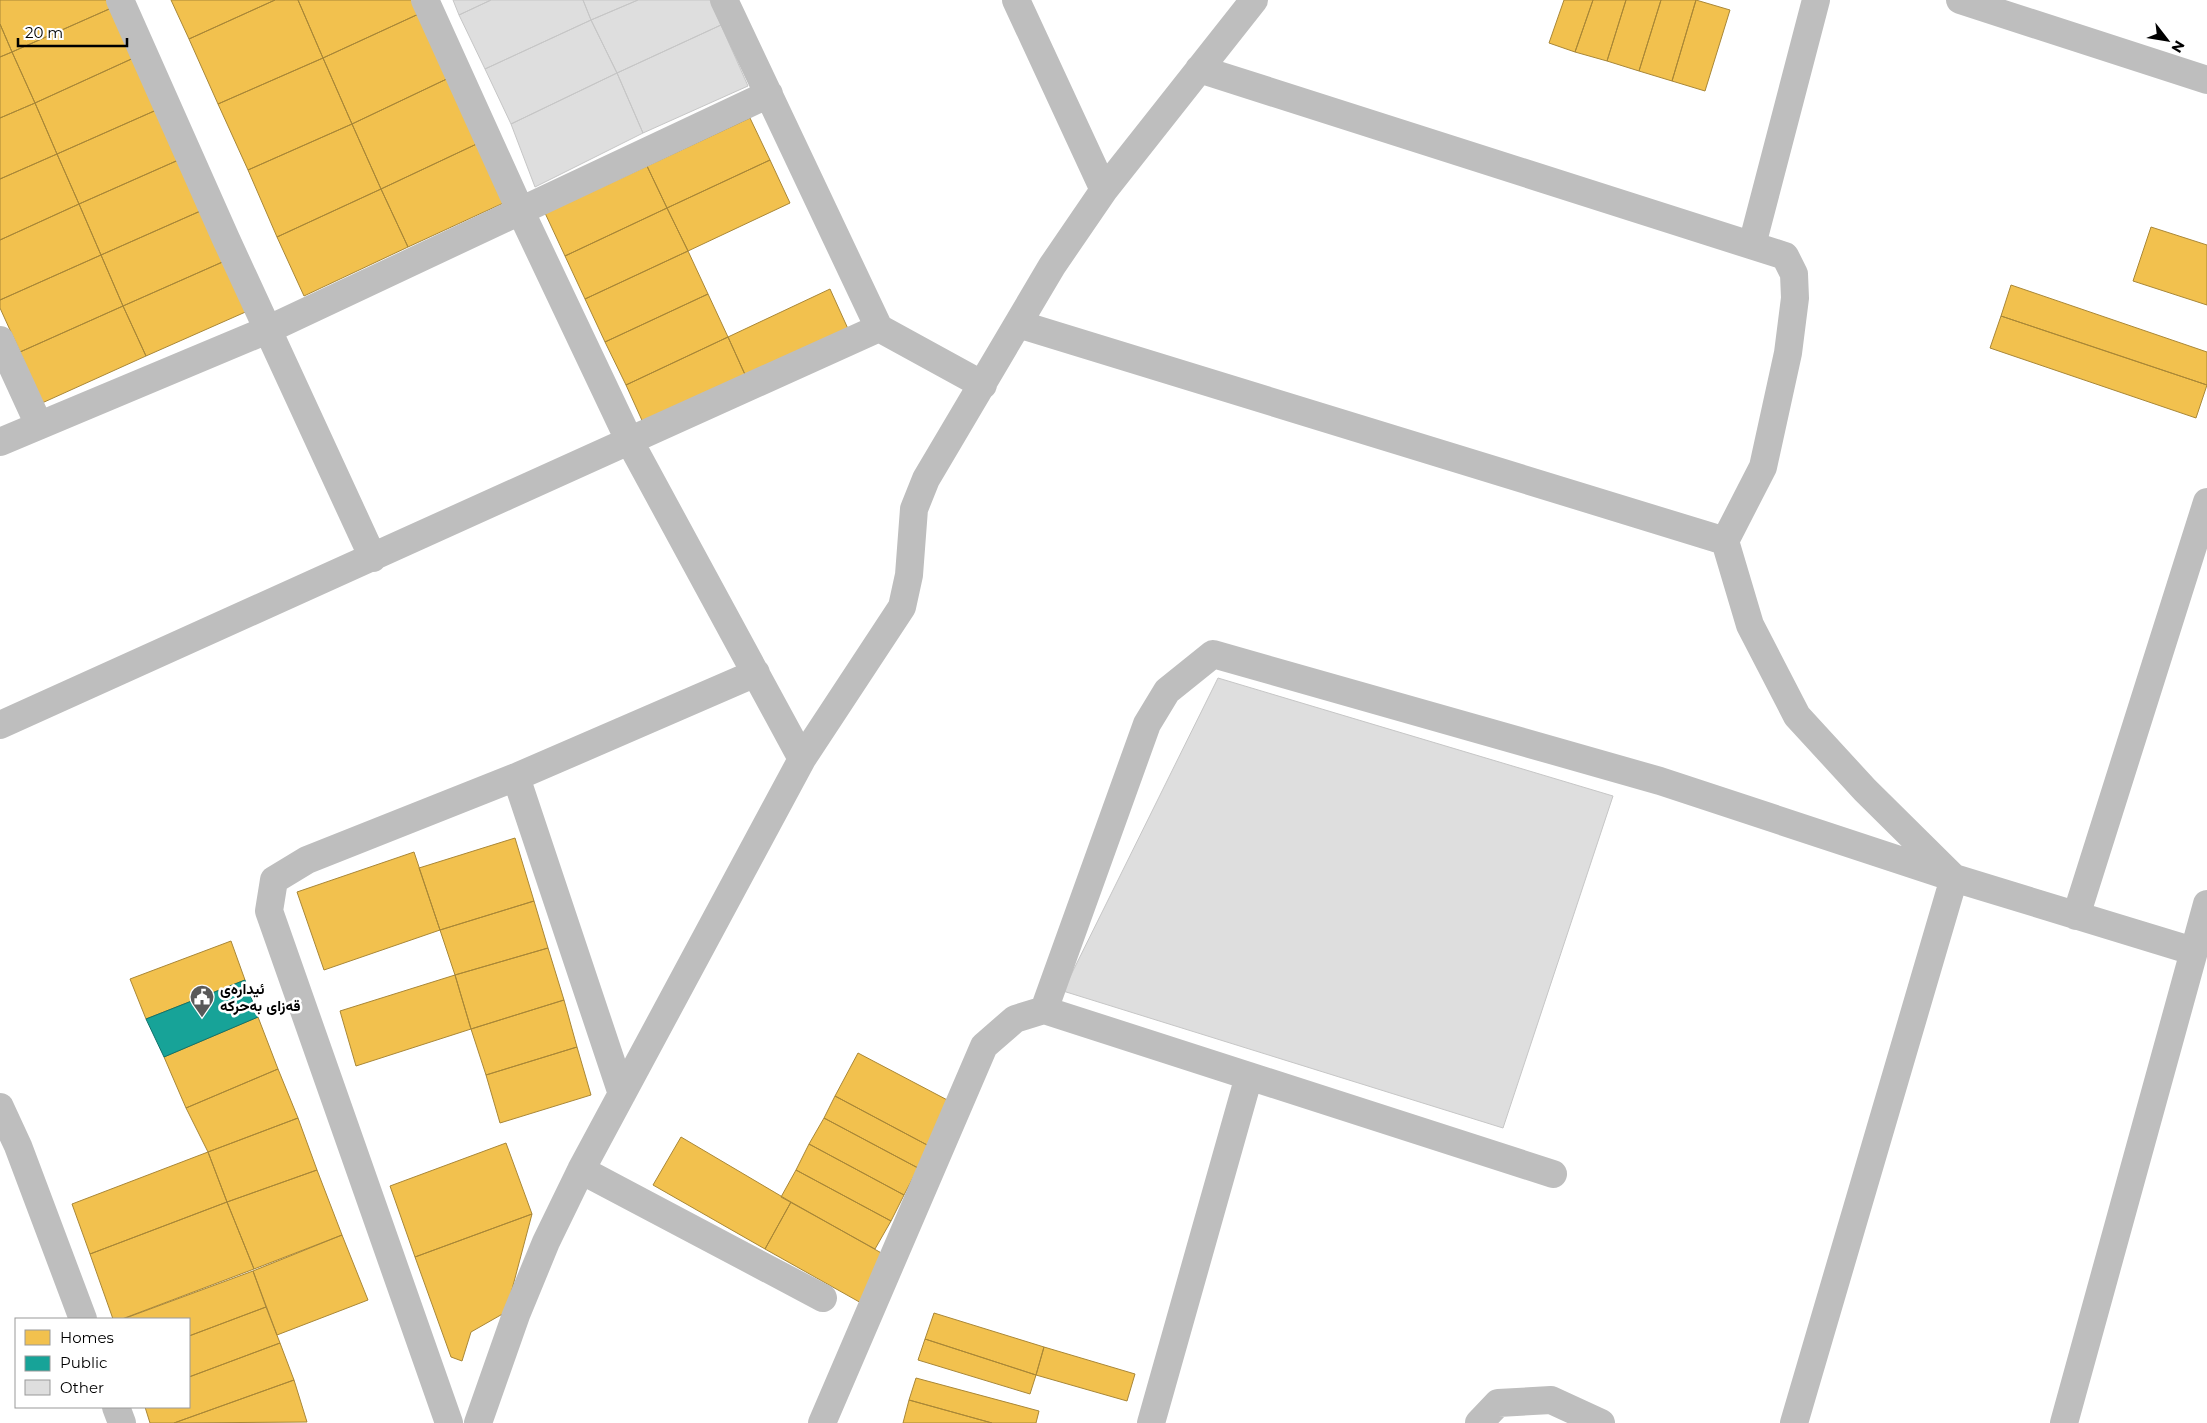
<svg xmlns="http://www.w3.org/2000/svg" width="2207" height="1423" font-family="Montserrat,Vazirmatn,sans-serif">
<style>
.homes{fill:#f2c14e;stroke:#a98737}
.public{fill:#17a398;stroke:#10726a}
.building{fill:#dedede;stroke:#c6c6c6}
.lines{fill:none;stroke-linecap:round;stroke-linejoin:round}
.minor{stroke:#bebebe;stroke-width:28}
.labels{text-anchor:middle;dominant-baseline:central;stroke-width:5;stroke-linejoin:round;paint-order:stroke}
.poi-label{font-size:15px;font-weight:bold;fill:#000;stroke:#fff;text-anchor:start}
</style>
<rect width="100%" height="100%" fill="#fff"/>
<path class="homes" d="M0 0H114L116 6 12 52 0 24Z
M171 0H275L189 39Z
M275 0H298L323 58 218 104 189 39Z
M298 0H418L423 12 323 58Z
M1564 0H1593L1575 52 1549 43Z
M1593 0H1626L1607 61 1575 52Z
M1626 0H1661L1639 71 1607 61Z
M1661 0H1696L1672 81 1639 71Z
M1696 0 1730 10 1705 91 1672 81Z
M116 6 138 56 35 103 12 52Z
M423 12 453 76 352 124 323 58Z
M0 24 12 52 0 57Z
M12 52 35 103 0 118V57Z
M138 56 161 108 57 154 35 103Z
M323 58 352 124 248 170 218 104Z
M453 76 483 141 381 189 352 124Z
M35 103 57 154 0 179V118Z
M161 108 183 158 79 204 57 154Z
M750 118 770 160 667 208 647 166Z
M352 124 381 189 277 237 248 170Z
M483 141 510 200 408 247 381 189Z
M57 154 79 204 0 240V179Z
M183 158 205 209 101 255 79 204Z
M770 160 790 203 688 251 667 208Z
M647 166 667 208 565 256 545 213Z
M381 189 408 247 304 296 277 237Z
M79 204 101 255 0 300V240Z
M667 208 688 251 585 299 565 256Z
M205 209 227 260 123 306 101 255Z
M2151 227 2207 245V305L2133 281Z
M688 251 708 294 605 342 585 299Z
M101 255 123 306 20 352 0 308V300Z
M227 260 250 310 146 356 123 306Z
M2011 285 2207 352V385L2001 316Z
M830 289 849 331 747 379 728 337Z
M708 294 728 337 626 385 605 342Z
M123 306 146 356 42 403 20 352Z
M2001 316 2207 385 2196 418 1990 348Z
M728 337 747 379 645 427 626 385Z
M515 838 534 901 440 930 419 868Z
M414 852 440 930 324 970 297 892Z
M534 901 548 948 455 975 440 930Z
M231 941 245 980 146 1019 130 979Z
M548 948 564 1000 471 1029 455 975Z
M455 975 471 1029 356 1066 340 1011Z
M564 1000 577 1047 486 1075 471 1029Z
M258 1017 278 1069 186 1108 164 1057Z
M577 1047 591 1095 500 1123 486 1075Z
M858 1053 953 1103 929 1146 835 1096Z
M278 1069 298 1118 208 1152 186 1108Z
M835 1096 929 1146 918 1168 824 1118Z
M298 1118 317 1170 227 1202 208 1152Z
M824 1118 918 1168 904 1195 809 1144Z
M681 1137 791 1202 765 1249 653 1185Z
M506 1143 532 1214 415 1257 390 1186Z
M809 1144 904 1195 891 1221 796 1170Z
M208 1152 227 1202 90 1254 72 1204Z
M317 1170 342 1235 254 1269 227 1202Z
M796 1170 891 1221 875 1249 781 1197Z
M227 1202 254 1269 122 1319H113L90 1254Z
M791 1202 892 1259 863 1304 765 1249Z
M532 1214 506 1312 471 1332 462 1361 451 1357 415 1257Z
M342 1235 368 1300 277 1335 253 1271Z
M253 1271 266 1307 189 1336V1319H123Z
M266 1307 280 1343 189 1377V1336Z
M934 1313 1044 1347 1036 1375 925 1339Z
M925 1339 1036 1375 1030 1394 918 1360Z
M280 1343 294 1380 174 1423H150L145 1407H189V1377Z
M1044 1347 1135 1374 1127 1401 1036 1375Z
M916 1378 1039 1411 1036 1423H992L909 1400Z
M294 1380 307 1422 174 1423Z
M909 1400 992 1423H903Z"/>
<path class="public" d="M1274 740 1435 892 1324 1010 1163 857Z
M245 980 258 1017 164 1057 146 1019Z"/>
<path class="building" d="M453 0H491L459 15Z
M491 0H583L591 20 485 69 459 15Z
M583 0H638L591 20Z
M638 0H710L721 25 617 73 591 20Z
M591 20 617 73 511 124 485 69Z
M721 25 748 86 643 133 617 73Z
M617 73 643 133 535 187 511 124Z
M1218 678 1613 796 1503 1128 1063 991Z"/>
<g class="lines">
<path class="minor" d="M120 0 226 239 373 558
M425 0 521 212 629 440 802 759
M724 0 879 328 983 385
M1016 0 1104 190
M1960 0 2207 80
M1199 69 1785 256 1794 274 1795 298 1788 353 1763 467 1725 541 1750 625 1797 716 1865 790 1954 878 1794 1423
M1752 245 1816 0
M1018 324 1725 541
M0 340 39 425
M0 442 267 330 769 94
M0 725 879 328
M516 777 622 1094
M2076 916 2207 502
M1044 1010 1147 724 1167 691 1213 654 1660 781 1954 878 2193 951
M0 1107 18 1146 83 1319
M581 1170 823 1298
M116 1407 122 1423
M449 1423 269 911 274 880 307 860 516 777 756 673
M478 1423 516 1315 546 1242 581 1170 802 759 902 607 909 575 914 509 926 479 1052 266 1104 190 1254 0
M822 1423 984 1046 1015 1019 1044 1010 1553 1174
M1151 1423 1249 1076
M1479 1423 1498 1403 1551 1400 1601 1423
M2064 1423 2207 904"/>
</g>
<defs>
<symbol id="civic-pin" viewBox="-11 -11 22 30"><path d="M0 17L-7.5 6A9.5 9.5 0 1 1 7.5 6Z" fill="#595959" stroke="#fff"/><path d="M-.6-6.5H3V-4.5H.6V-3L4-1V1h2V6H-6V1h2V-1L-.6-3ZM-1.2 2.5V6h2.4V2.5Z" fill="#fff"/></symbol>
</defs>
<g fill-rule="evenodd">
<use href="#civic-pin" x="188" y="983" width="28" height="38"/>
</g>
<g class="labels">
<g class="poi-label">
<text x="220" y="988">ئیدارەی<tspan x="220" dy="17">قەزای بەحرکە</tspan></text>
</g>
</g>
<rect x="15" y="1318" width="175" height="90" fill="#ffffff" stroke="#999999"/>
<rect x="25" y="1330" width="25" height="15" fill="#f2c14e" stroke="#999999"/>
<text x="60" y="1343" font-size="15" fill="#000000">Homes</text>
<rect x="25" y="1356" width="25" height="15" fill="#17a398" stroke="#999999"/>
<text x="60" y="1368" font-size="15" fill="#000000">Public</text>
<rect x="25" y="1380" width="25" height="15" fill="#dedede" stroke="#999999"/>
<text x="60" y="1393" font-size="15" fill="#000000">Other</text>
<g transform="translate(2167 40) rotate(121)" stroke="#ffffff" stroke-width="4" paint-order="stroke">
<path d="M0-4L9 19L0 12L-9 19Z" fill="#000000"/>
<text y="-8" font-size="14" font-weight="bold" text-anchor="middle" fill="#000000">N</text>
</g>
<path d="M18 38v8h109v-8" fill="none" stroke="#000000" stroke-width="2.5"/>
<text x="25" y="38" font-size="15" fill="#000000" stroke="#ffffff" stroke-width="4" paint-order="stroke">20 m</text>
</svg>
